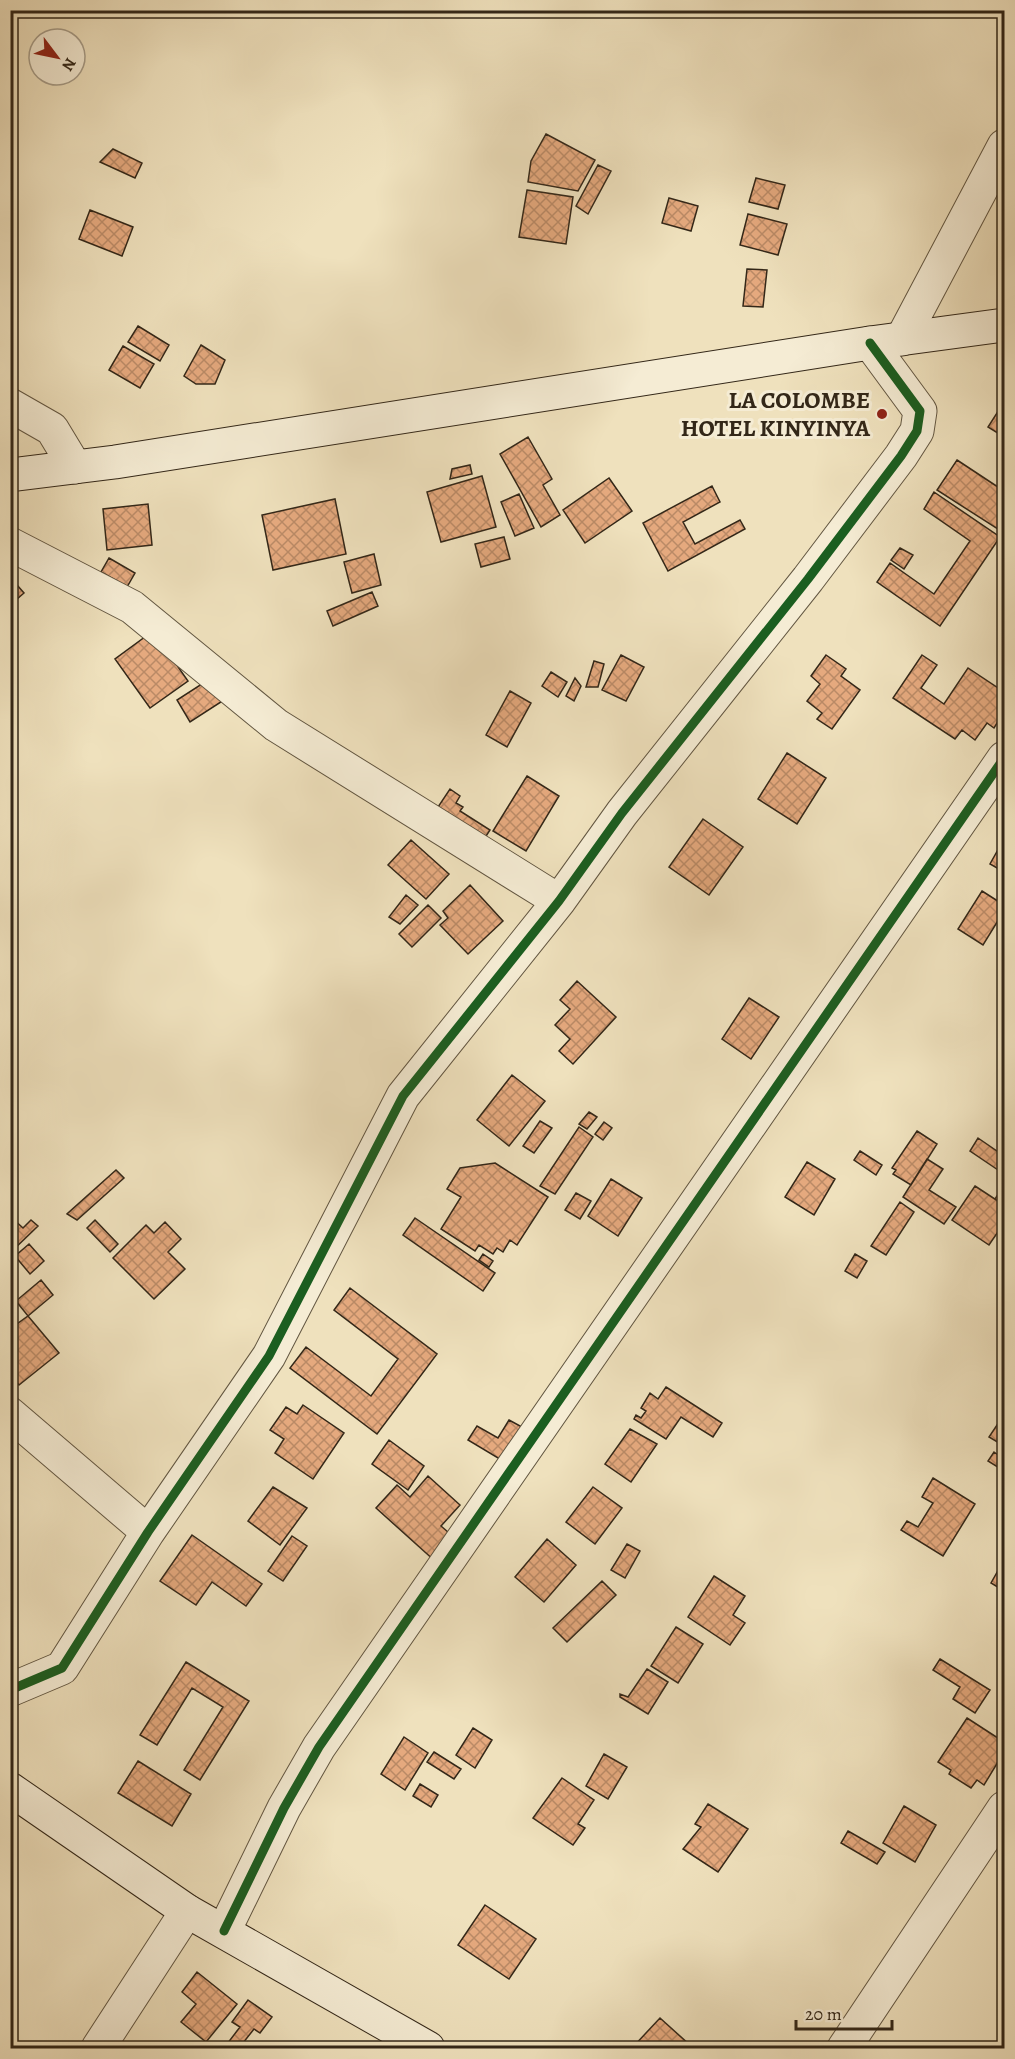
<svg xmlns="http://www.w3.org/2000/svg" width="1015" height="2059" font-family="Alegreya,serif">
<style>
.building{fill:url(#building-cross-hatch);stroke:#332718;stroke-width:1.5}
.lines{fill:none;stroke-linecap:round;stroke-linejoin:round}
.minor-casing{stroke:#625641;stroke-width:35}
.secondary-casing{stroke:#332718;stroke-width:35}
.minor{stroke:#f5ecd4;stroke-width:33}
.secondary{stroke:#f5ecd4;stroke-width:33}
.cycleway-casing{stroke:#f5ecd4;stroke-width:13}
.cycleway{stroke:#1b5e20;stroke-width:9}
.poi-dot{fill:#8f2418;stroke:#f5ecd4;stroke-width:2}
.labels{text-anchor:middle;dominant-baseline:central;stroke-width:6;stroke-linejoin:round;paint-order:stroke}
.poi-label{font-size:24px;font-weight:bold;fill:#332718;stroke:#f5ecd4;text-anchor:end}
</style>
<defs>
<pattern id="building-cross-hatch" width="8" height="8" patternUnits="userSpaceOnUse" patternTransform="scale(1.5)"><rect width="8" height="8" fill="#e5a97e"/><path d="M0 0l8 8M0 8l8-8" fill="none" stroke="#ba8a66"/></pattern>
</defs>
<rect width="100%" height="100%" fill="#efe1bd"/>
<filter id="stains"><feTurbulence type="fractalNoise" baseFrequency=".00333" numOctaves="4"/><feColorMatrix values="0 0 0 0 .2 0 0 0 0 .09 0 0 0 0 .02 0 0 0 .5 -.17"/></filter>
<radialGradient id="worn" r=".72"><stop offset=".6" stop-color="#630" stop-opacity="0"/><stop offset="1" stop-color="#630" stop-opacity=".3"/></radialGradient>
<path class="building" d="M546 134 595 160 578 191 528 182 531 161Z
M113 149 142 163 135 178 100 162Z
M598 165 611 171 588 214 576 206Z
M756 178 785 185 778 209 749 202Z
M527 190 573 197 566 244 519 237Z
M669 198 698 206 691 231 662 223Z
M90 210 133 227 122 256 79 239Z
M748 214 787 224 778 255 740 245Z
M747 269 767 270 763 307 743 306Z
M138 326 169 345 160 361 128 342Z
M201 345 225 360 215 384H196L184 376Z
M123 346 154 364 140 388 109 370Z
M1004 402V437L988 427Z
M528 437 552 479 543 485 560 515 541 527 500 454Z
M957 460 1004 491V533L937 490Z
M470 465 472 474 450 479 452 469Z
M482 476 496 527 441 542 427 492Z
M609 478 632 511 585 543 563 510Z
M712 486 720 502 683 522 695 544 740 520 745 529 668 571 643 523Z
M934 492 1000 537 940 626 877 582 890 563 934 594 970 541 924 509Z
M519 494 534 528 515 536 501 502Z
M335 499 346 554 273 570 262 515Z
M148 504 152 545 107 550 103 509Z
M504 537 510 559 481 567 475 544Z
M900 548 913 555 904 569 891 560Z
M374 554 381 585 352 593 344 562Z
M109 558 135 573 127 587 101 572Z
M10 577 24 593 10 605Z
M372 592 378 606 333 626 327 611Z
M153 631 188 681 150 708 115 659Z
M621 655 644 667 626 701 602 690Z
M826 655 846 669 841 676 860 690 832 729 817 719 822 713 807 701 820 684 811 676Z
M922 655 937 665 921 688 944 704 968 668 1004 692V712L994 728 987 723 975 740 962 730 955 739 893 698Z
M594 661 604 664 598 687H586Z
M551 672 567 682 558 697 542 686Z
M211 678 224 700 190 722 177 700Z
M575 678 581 686 574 701 566 696Z
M510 691 531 703 507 747 486 735Z
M787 753 826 778 797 824 758 799Z
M527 776 559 796 526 851 493 831Z
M450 789 460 796 456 803 463 807 460 811 490 830 481 844 434 813Z
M703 819 743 847 709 895 669 867Z
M1004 839V872L990 864Z
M411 840 449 874 426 899 388 865Z
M470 885 503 921 468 954 440 925 448 918 443 911Z
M982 891 1004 905V911L983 945 958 929Z
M406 895 418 905 400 924 389 917Z
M428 905 441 918 412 947 399 934Z
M577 981 616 1017 573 1064 559 1051 570 1039 555 1025 570 1009 560 1000Z
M749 998 779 1017 751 1059 722 1039Z
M512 1075 545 1101 509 1146 477 1120Z
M589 1112 597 1117 587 1129 579 1124Z
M540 1121 552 1128 534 1153 523 1146Z
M604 1122 612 1128 603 1140 595 1134Z
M579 1127 593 1137 555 1194 540 1186Z
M917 1131 937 1144 911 1185 893 1174 896 1170 892 1168Z
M978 1138 1004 1156V1166L1001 1172 970 1151Z
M860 1151 882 1165 876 1175 854 1160Z
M927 1159 943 1169 929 1190 956 1207 944 1224 903 1197Z
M807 1162 835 1179 814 1215 785 1197Z
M495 1163 548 1197 517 1245 510 1240 503 1252 497 1248 493 1254 479 1245 475 1251 441 1229 461 1197 447 1189 460 1168Z
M116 1170 124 1178 77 1220 67 1214Z
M611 1179 642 1198 618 1236 588 1216Z
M1004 1185V1205L995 1199Z
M975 1186 1004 1205V1223L989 1245 952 1220Z
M576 1193 591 1201 580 1219 565 1210Z
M900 1202 914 1212 886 1255 871 1246Z
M10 1216 23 1228 31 1220 38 1226 10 1253Z
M415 1218 495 1273 483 1291 403 1235Z
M95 1220 118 1244 110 1252 87 1228Z
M165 1222 181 1239 168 1252 185 1269 154 1299 113 1258 146 1225 154 1233Z
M29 1244 44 1261 30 1274 15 1256Z
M483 1254 493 1261 489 1267 479 1260Z
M855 1254 867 1261 857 1278 845 1271Z
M41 1280 53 1295 28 1316 16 1301Z
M350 1288 437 1354 377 1434 290 1368 306 1347 371 1396 398 1359 334 1310Z
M28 1316 59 1353 19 1385 10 1374V1329Z
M666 1387 722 1423 713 1437 681 1417 666 1439 634 1419 636 1415 641 1418 646 1411 641 1408 650 1393 658 1399Z
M303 1405 344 1433 313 1479 275 1453 284 1439 270 1430 286 1407 297 1414Z
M1001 1419 1004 1421V1446L989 1437Z
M509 1420 522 1427 503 1461 468 1440 477 1426 498 1438Z
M630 1429 657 1444 631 1482 605 1464Z
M389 1440 424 1466 408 1490 372 1464Z
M994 1452 1001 1457 1004 1452V1471L988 1461Z
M428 1476 460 1505 441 1526 456 1539 436 1562 376 1508 397 1485 410 1497Z
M933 1478 975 1504 943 1556 901 1530 907 1521 918 1527 933 1503 922 1497Z
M273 1487 307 1508 280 1545 248 1521Z
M593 1487 622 1508 595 1544 566 1522Z
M192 1535 262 1584 246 1606 212 1582 196 1605 160 1581Z
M292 1536 307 1546 283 1581 268 1571Z
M547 1539 576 1565 544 1602 515 1577Z
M627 1544 640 1551 625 1578 611 1570Z
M1004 1560V1591L991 1583Z
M714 1576 745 1596 733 1615 745 1623 730 1645 688 1617Z
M602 1581 616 1595 567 1642 553 1628Z
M676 1627 703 1644 678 1683 651 1666Z
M940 1659 990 1690 975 1713 953 1699 960 1687 933 1670Z
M186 1662 249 1701 200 1780 184 1770 223 1707 192 1688 157 1745 140 1735Z
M647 1669 668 1682 648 1714 620 1697V1694L628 1697Z
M967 1718 1004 1742V1752L984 1785 977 1780 971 1788 949 1774 951 1770 938 1762Z
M473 1728 492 1740 475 1768 456 1755Z
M404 1737 428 1753 405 1790 381 1774Z
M434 1752 461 1769 454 1779 427 1762Z
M604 1754 627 1767 608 1799 586 1786Z
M138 1761 191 1794 172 1826 118 1793Z
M562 1778 594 1800 578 1824 585 1828 573 1845 533 1818Z
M420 1784 438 1795 431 1807 413 1796Z
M708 1804 748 1829 718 1872 683 1849 701 1827 695 1824Z
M904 1806 936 1825 915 1862 883 1843Z
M848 1831 885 1852 877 1864 841 1843Z
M485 1905 536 1939 509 1979 458 1945Z
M197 1972 237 2004 206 2042 181 2022 196 2004 182 1992Z
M248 2000 272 2017 260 2033 254 2029 239 2048H224L240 2027 232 2022Z
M660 2018 691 2046 688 2048H632Z"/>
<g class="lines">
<defs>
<path id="minor" d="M902 339 1004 146
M10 405 52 429 75 467
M10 544 132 607 276 725 559 901
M10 1414 148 1532
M10 1690 62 1668 148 1532 269 1356 403 1096 559 901 622 813 808 579 901 456 917 431 920 411 870 343
M224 1931 284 1808 319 1747 1004 758
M98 2048 187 1911
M844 2048 1004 1808"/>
<path id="secondary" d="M10 475 115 462 870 343 1004 325
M10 1789 187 1911 428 2048"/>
</defs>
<use href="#minor" class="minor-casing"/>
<use href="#secondary" class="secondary-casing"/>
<use href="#minor" class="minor"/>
<use href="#secondary" class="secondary"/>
<defs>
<path id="cycleway" d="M10 1690 62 1668 148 1532 269 1356 403 1096 559 901 622 813 808 579 901 456 917 431 920 411 870 343
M224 1931 284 1808 319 1747 1004 758"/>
</defs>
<use href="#cycleway" class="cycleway-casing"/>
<use href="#cycleway" class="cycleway"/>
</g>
<circle class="poi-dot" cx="882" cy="414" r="6"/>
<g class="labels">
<g class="poi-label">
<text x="870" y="400">LA COLOMBE<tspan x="870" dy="28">HOTEL KINYINYA</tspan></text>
</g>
</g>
<rect width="1015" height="2059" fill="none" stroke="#efe1bd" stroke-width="36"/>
<rect x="12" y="12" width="991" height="2035" fill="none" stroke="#332718" stroke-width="3"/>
<rect x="18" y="18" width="979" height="2023" fill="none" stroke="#332718" stroke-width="1.5"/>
<g transform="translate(57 57) rotate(122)"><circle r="28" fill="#f5ecd4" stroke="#a79d89" stroke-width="1.5"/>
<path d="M0-4.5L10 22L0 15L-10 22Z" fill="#8f2418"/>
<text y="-9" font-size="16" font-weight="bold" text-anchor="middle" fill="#332718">N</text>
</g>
<path d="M796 2020v9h96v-9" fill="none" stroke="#332718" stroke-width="3"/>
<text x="805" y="2020" font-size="18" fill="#332718" stroke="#f5ecd4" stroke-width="4.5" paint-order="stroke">20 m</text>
<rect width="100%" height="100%" filter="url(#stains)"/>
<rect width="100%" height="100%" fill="url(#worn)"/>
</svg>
